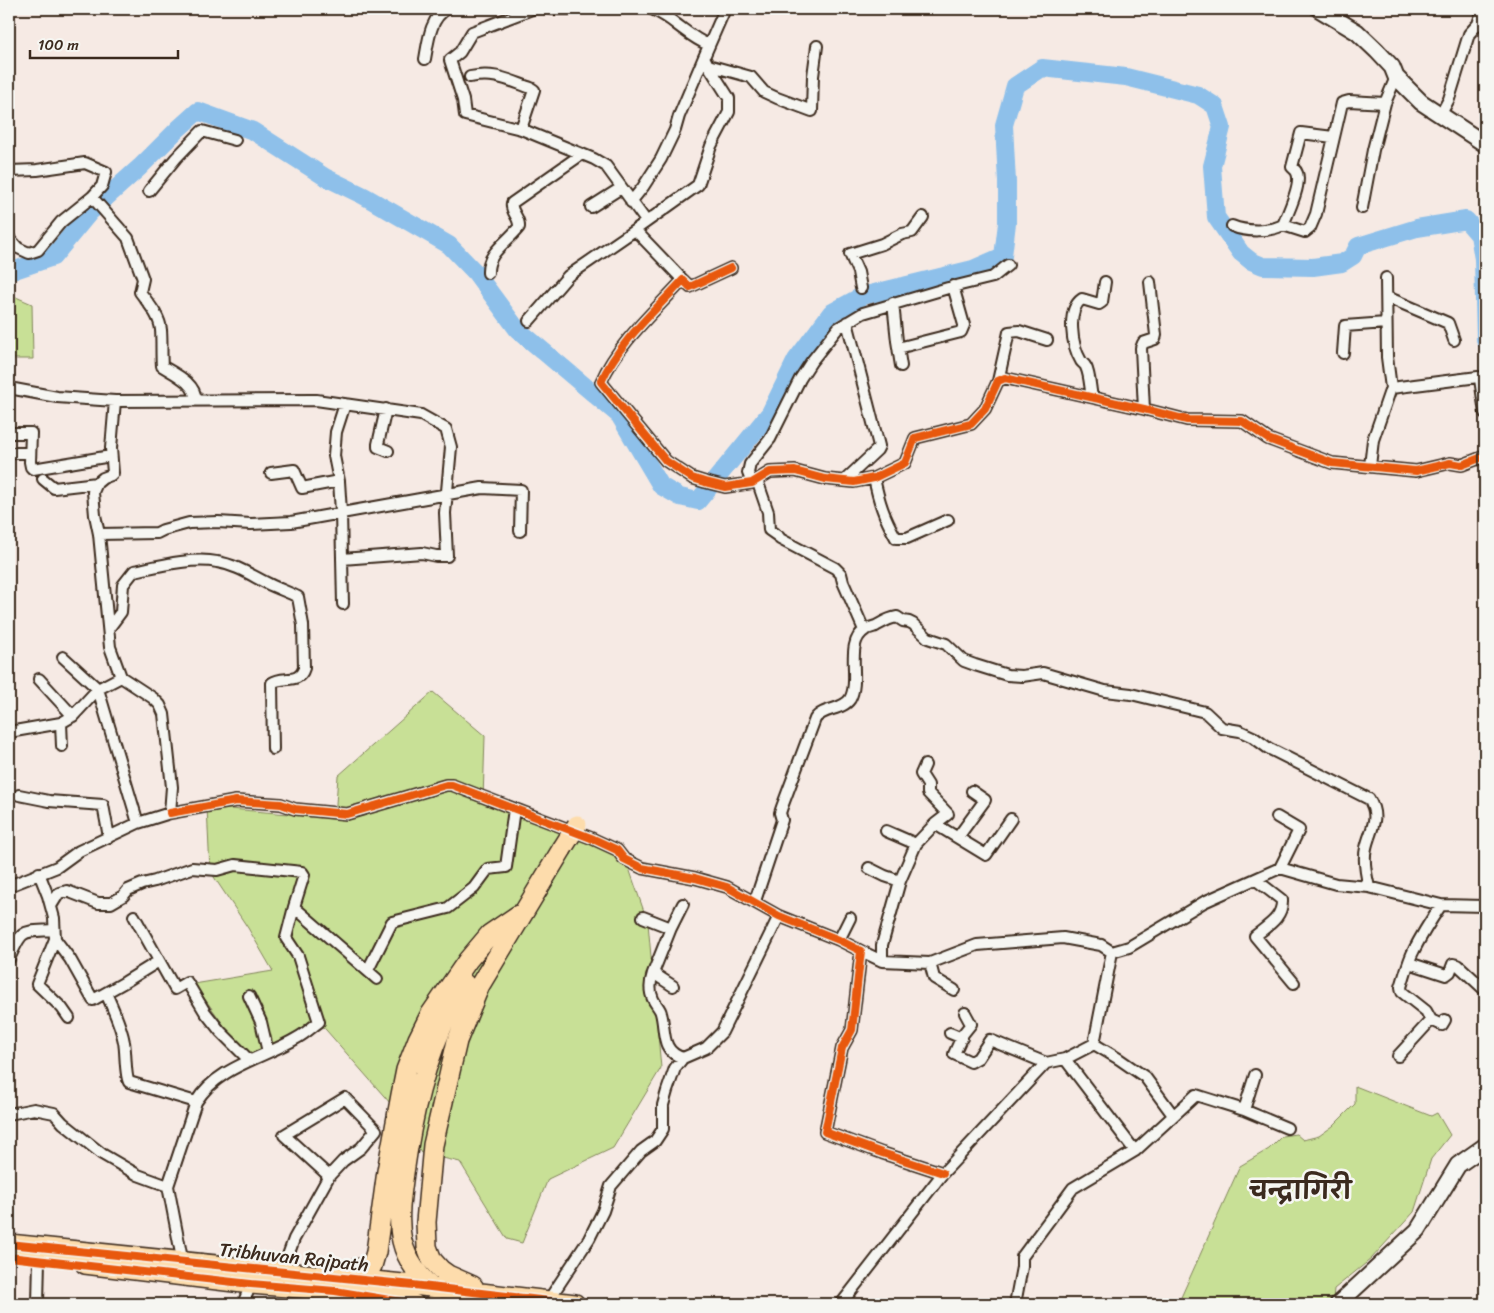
<svg xmlns="http://www.w3.org/2000/svg" width="1494" height="1313" font-family="Sriracha,'Playpen Sans Deva',sans-serif">
<style>
.green{fill:#c8e096;stroke:#82855a}
.lines{fill:none;stroke-linecap:round;stroke-linejoin:round}
.river{stroke:#8ec0ea;stroke-width:18}
.street-casing{stroke:#3b2a1e;stroke-width:14}
.secondary-casing{stroke:#3b2a1e;stroke-width:19}
.highway-casing{stroke:#3b2a1e;stroke-width:22}
.street{stroke:#f6f6f2;stroke-width:10}
.secondary{stroke:#f6f6f2;stroke-width:15}
.highway{stroke:#fddcac;stroke-width:19}
.highway-bridge-casing{stroke:#3b2a1e;stroke-width:22;stroke-linecap:butt}
.highway-bridge{stroke:#fddcac;stroke-width:19}
.cycleway-casing{stroke:#f6f6f2;stroke-width:11}
.cycleway{stroke:#e8590c;stroke-width:8}
.labels{text-anchor:middle;dominant-baseline:central;stroke-width:5;stroke-linejoin:round;paint-order:stroke}
.street-label{font-size:19px;fill:#3b2a1e;stroke:#f6f6f2}
.district-label{font-size:24px;font-weight:bold;fill:#3b2a1e;stroke:#f6f6f2}
</style>
<rect width="100%" height="100%" fill="#f6eae4"/>
<filter id="ink" filterUnits="userSpaceOnUse"><feTurbulence type="fractalNoise" baseFrequency=".02" numOctaves="2"/><feDisplacementMap in="SourceGraphic" scale="10" xChannelSelector="R" yChannelSelector="G"/><feConvolveMatrix kernelMatrix="1 2 1 2 8 2 1 2 1" color-interpolation-filters="sRGB"/></filter>
<g filter="url(#ink)">
<path class="green" d="M9 294 32 304 33 359H9Z
M433 692 485 736 483 800 577 825 623 851 648 923 661 1068 613 1148 548 1179 522 1243 507 1239 460 1162 421 1153 391 1104 319 1022 249 1060 194 984 273 971 248 928 210 871 207 807 335 818 338 776Z
M1355 1086 1431 1116 1437 1113 1450 1135 1431 1159 1414 1212 1371 1259 1334 1289 1333 1300 1323 1304H1178L1240 1166 1269 1149 1282 1136 1296 1134 1303 1140 1319 1136 1333 1126 1355 1104Z"/>
<g class="lines">
<path class="river" d="M9 268 12 271 53 257 90 212 140 167 178 129 198 111 253 131 325 177 364 196 449 245 475 272 517 329 619 415 661 486 680 497 698 501 770 413 796 360 831 313 862 296 973 269 1003 256 1007 223V182L1004 125 1015 86 1042 68 1126 77 1198 95 1215 106 1222 127 1212 166 1216 217 1241 253 1251 261 1263 266 1313 267 1342 263 1353 256 1358 246 1417 228 1466 220 1479 235 1483 259 1485 340"/>
<defs>
<path id="street" d="M532 9 472 32 460 52 450 60 463 100 465 115 521 129 594 159 606 166 646 221
M553 9H571
M652 9C660 13 669 18 676 24 687 32 696 40 709 45
M725 9 704 57 708 65 751 77 764 92 777 98 812 111 813 76 817 46
M425 59C428 43 430 17 447 9
M470 77C495 72 508 80 531 88L534 90 521 129
M1441 114 1449 99 1469 34 1478 24 1482 12
M9 171 37 170 85 163 106 172 102 186 92 197 61 222 38 250 29 253 18 248 9 238
M149 191 176 158 202 131 235 140
M92 197 128 238 143 279 140 292C148 303 160 316 161 330 162 342 161 354 162 366 175 374 196 383 196 401
M631 202 643 187 661 159 675 130 679 116 704 57
M591 207 621 188
M1362 208 1373 150 1385 103
M1283 225C1287 215 1302 184 1297 173 1296 170 1294 169 1292 167L1301 133 1333 137
M1232 226C1246 232 1269 232 1283 225L1305 232 1310 228 1316 214 1342 103 1349 101 1385 103 1396 77
M731 268 690 287 683 280C654 312 619 342 601 382L666 461 692 478 705 482 725 487 752 483 770 472 795 471 825 479 854 482 874 478 905 463 915 438 971 424 985 409 998 381 1005 378 1144 409 1187 420 1242 421 1268 439 1332 463 1416 471 1450 463 1462 465 1485 456
M488 273C487 252 508 242 519 227 520 217 510 212 512 203L582 154
M683 280 635 230 698 185 711 146 729 112V98L708 65
M861 288 858 272 850 254 882 244 902 234 912 232 923 217
M1387 297 1448 323 1454 340
M893 303 897 341 901 366
M529 321 568 276 635 230
M898 348 961 332 964 325 953 286
M1343 353 1345 326 1386 323
M998 381 1009 332 1019 331 1047 340
M9 388 57 397 115 401 316 400 421 415 446 429 451 447 445 513 447 556H436L422 553 342 559
M1391 388 1478 377 1480 379 1485 413
M1092 397C1090 388 1090 375 1086 367 1085 364 1082 363 1081 361 1072 346 1066 310 1082 299L1099 304 1102 302 1105 282
M386 409 378 444V447L388 451
M1144 409 1141 348 1143 343 1155 339 1156 335 1150 282
M9 433H31L30 462 31 467 33 469 111 456
M9 453H30
M1370 466 1373 440 1391 388 1387 357 1386 278
M271 473 294 470 302 488 339 481
M874 478C879 502 884 517 896 538H907L948 520
M43 479 54 488 97 483
M757 480 768 512 769 530 779 537 780 539 835 568 841 574 843 582 864 630
M844 481 877 450 879 446 847 322
M752 483 748 473 750 464 770 439 800 379 811 362 838 328 863 313 948 288 993 277 1008 265
M99 534 157 533 163 530 189 523 218 522 251 524 291 522 482 488 521 490 520 531
M343 604 341 512 339 481 334 456 336 432 345 404
M109 628 121 612 123 585 134 571C158 566 193 557 217 562 238 565 255 578 273 586 282 590 290 593 298 597L303 625 304 668C299 685 283 675 272 683L273 749
M63 657 98 689 138 823
M39 679 73 716
M61 723 62 746
M9 732 61 723 73 716 98 689 121 677
M925 765 921 774 928 785V793L948 814 935 824
M19 795 49 801 103 805 109 837
M170 813 236 801 281 804 295 809 347 814 446 785H452L591 838 617 850 624 859 642 868 695 878 727 887 779 916 839 940 861 951 852 1030 842 1048 825 1132 882 1153 943 1173
M1277 817 1299 830 1280 868
M886 831 916 844 935 824 986 855 1011 819
M958 837 985 800 972 791
M869 868 885 876 900 881
M39 873 48 896 54 918 55 939 70 959 93 1000 125 982 159 961
M1256 880 1282 900C1283 918 1267 926 1255 936L1294 983
M9 886 57 867 79 851 138 823 170 813 172 787 164 714 160 705 153 698 121 677 110 647 99 534 95 515 93 492 97 483 103 478 111 475 113 473 111 448 115 401
M755 901 782 820 780 813 782 807 815 719C823 707 842 711 850 699 861 679 844 643 865 630 868 628 873 627 876 626 883 622 889 618 897 617L903 621 909 622 913 624 928 638 946 644 964 661 975 665 1007 675 1022 676 1043 673 1105 691 1131 694 1205 712 1222 728 1240 731 1253 737 1268 748 1369 799C1381 819 1370 829 1366 848 1363 860 1366 875 1369 887
M51 906 59 893 67 891 98 903H111L123 896 128 890 142 884 155 881 192 868 217 870 235 865 302 872 304 875 294 907
M134 916 175 989 187 982 205 1012 220 1031 249 1060
M643 917 671 928
M55 939 37 984 62 1008 69 1018
M839 940 850 918
M861 951 882 961 930 963 977 945 1063 938 1101 945 1112 952
M9 959C23 928 21 932 54 930
M882 961V945L900 881 916 844
M930 963 934 978 954 990
M1409 963 1446 975 1450 972 1453 964 1458 965 1485 990
M368 970 392 922 448 908 474 888 488 869 506 867 514 809
M653 973C650 982 649 991 653 999 655 1004 660 1008 661 1013 666 1031 660 1051 683 1058L706 1048 722 1032 779 916
M673 986 653 973 671 928 683 904
M106 993C113 1009 121 1025 124 1042 126 1052 125 1076 129 1082L196 1102
M249 996 261 1022 268 1052
M965 1013 971 1024 963 1034 954 1054 971 1062 978 1058 990 1040 1046 1063
M1431 1020 1442 1025 1445 1020
M950 1033 962 1038
M1094 1044 1119 1059 1145 1077 1173 1115
M1398 1056 1431 1020 1426 1011 1402 992 1401 987C1405 975 1408 961 1414 950 1422 934 1431 920 1441 905
M1065 1059 1135 1151
M1244 1110 1255 1075
M9 1114 34 1109 54 1113 63 1123 102 1154 138 1175 168 1186
M183 1264 168 1186 196 1102C218 1066 264 1058 297 1038 305 1034 312 1027 319 1022L298 956 286 938 294 907 377 979
M282 1272 294 1239 329 1176 343 1161 361 1148 376 1130 345 1098 284 1135 329 1176
M548 1301 589 1239 603 1211 611 1186 641 1151 655 1141 663 1129V1105L667 1091 675 1068 683 1058
M38 1304 39 1259
M243 1304 251 1284
M841 1304 943 1173 1046 1063 1065 1059 1094 1044 1112 952 1129 947 1204 902 1280 868 1336 884 1369 887 1441 905 1485 906
M1015 1304 1022 1267V1257L1073 1188 1135 1151 1196 1095 1244 1110 1287 1128"/>
<path id="secondary" d="M1319 9 1357 32 1377 51 1392 67 1396 77 1421 102 1485 144
M1338 1304 1418 1230 1458 1165 1485 1146"/>
<path id="highway" d="M9 1244 413 1285 575 1304
M85 1264 251 1284 335 1291 414 1304
M341 1272 372 1266 376 1252 387 1171 401 1095 406 1070 418 1039 430 1015 468 960 490 934 518 915
M473 1286 448 1275 441 1270 432 1260 427 1247 426 1222 433 1145 457 1041 480 985 562 849
M435 1291C420 1277 407 1262 402 1241 397 1219 401 1196 404 1173 412 1117 424 1062 450 1010 455 1001 459 991 465 984"/>
</defs>
<use href="#street" class="street-casing"/>
<use href="#secondary" class="secondary-casing"/>
<use href="#highway" class="highway-casing"/>
<use href="#street" class="street"/>
<use href="#secondary" class="secondary"/>
<use href="#highway" class="highway"/>
<defs>
<path id="highway-bridge" d="M562 849 577 825"/>
</defs>
<use href="#highway-bridge" class="highway-bridge-casing"/>
<use href="#highway-bridge" class="highway-bridge"/>
<defs>
<path id="cycleway" d="M731 268 690 287 683 280C654 312 619 342 601 382L666 461 692 478 705 482 725 487 752 483 770 472 795 471 825 479 854 482 874 478 905 463 915 438 971 424 985 409 998 381 1005 378 1144 409 1187 420 1242 421 1268 439 1332 463 1416 471 1450 463 1462 465 1485 456
M170 813 236 801 281 804 295 809 347 814 446 785H452L591 838 617 850 624 859 642 868 695 878 727 887 779 916 839 940 861 951 852 1030 842 1048 825 1132 882 1153 943 1173
M9 1244 413 1285 575 1304
M9 1257 251 1284 335 1291 414 1304"/>
</defs>
<use href="#cycleway" class="cycleway-casing"/>
<use href="#cycleway" class="cycleway"/>
</g>
</g>
<g class="labels">
<g class="street-label">
<text transform="translate(294 1257) rotate(6)">Tribhuvan Rajpath</text>
</g>
<g class="district-label">
<text x="1300" y="1191">चन्द्रागिरी</text>
</g>
</g>
<rect width="1494" height="1313" fill="none" stroke="#f6f6f2" stroke-width="30"/>
<rect x="15" y="15" width="1464" height="1283" fill="none" stroke="#3b2a1e" stroke-width="2" filter="url(#ink)"/>
<path d="M30 50v8h148v-8" fill="none" stroke="#3b2a1e" stroke-width="2.5"/>
<text x="38" y="50" font-size="15" fill="#3b2a1e" stroke="#f6f6f2" stroke-width="4" paint-order="stroke">100 m</text>
</svg>
